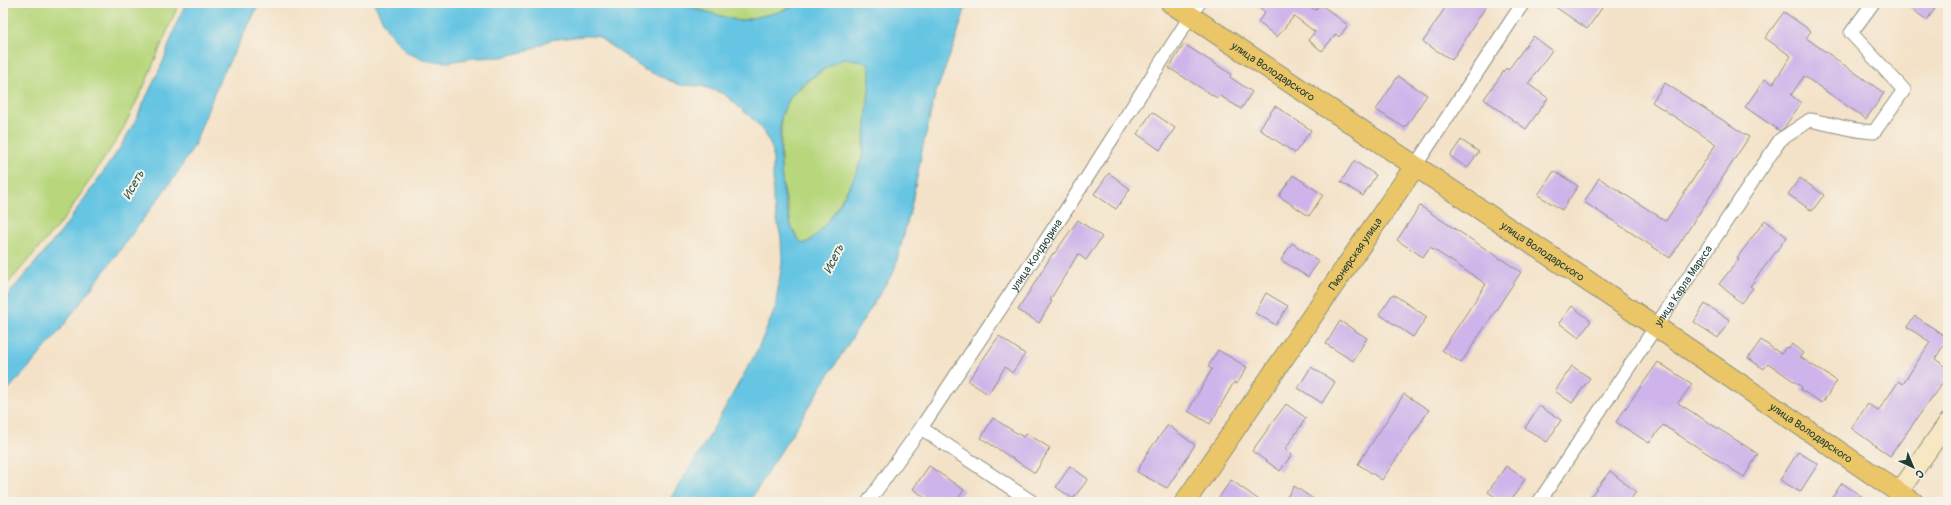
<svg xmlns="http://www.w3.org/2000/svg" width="1951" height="505" font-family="Pangolin,sans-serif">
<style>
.green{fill:#b8d77d;stroke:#6c8a58}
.water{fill:#65c5e3;stroke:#42818c;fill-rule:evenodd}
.building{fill:#ceb4ea}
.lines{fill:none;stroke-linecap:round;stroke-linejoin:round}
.minor-casing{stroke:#8a907e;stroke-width:15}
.secondary-casing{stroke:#8a907e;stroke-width:20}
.primary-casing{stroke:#8a907e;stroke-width:22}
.minor{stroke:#fff;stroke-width:13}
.secondary{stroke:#f7e8c3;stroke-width:18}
.primary{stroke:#ebc669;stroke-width:20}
.labels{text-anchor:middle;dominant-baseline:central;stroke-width:4;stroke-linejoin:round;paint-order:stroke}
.street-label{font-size:11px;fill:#1f3d34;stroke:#f7f3e8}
.water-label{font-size:12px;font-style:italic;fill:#2d5857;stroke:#f7f3e8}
</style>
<rect width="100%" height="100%" fill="#f7f3e8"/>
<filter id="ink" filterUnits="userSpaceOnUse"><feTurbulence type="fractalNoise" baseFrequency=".025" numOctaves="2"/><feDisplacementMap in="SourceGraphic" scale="8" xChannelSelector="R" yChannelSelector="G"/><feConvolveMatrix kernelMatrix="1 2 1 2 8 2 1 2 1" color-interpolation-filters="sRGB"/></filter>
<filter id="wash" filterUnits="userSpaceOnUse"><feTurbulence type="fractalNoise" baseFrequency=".012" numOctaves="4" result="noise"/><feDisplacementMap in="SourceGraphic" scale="16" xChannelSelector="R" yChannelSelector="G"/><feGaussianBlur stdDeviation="0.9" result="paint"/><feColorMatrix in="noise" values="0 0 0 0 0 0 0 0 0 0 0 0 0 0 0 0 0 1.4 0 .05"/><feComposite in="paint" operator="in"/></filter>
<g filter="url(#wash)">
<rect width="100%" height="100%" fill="#f4e2c8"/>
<path class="green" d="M3 3H179L144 86 121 133 64 219 3 289Z
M680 3H800L779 12 739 21 686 6Z
M843 59 860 60 869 65 871 76 867 121 862 157 854 178 832 216 816 237 803 244 793 234 781 175V116L791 96 809 80 828 67Z"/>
<path class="water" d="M186 3H260L218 83 194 146 176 175 61 329 31 365 3 395V301L61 232 120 148 134 123 163 62 177 22Z
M374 3H680L686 6 739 21 779 12 800 3H967L954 45 935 95 923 146 911 208 894 271 749 502H668L701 450 757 351 775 309 782 263 781 238 773 201V151L766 135 756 122 724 94 702 86 679 85 662 77 645 70 597 36H583L550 40 528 51 501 57 474 58 448 62 429 61 407 53 387 29ZM843 59 860 60 869 65C871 77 869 87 868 99 866 118 866 138 862 157 857 177 823 239 803 244 781 228 778 145 781 118 782 112 788 101 791 96 804 80 825 68 843 59Z"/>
<g id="blocks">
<path class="building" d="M1254 3H1306L1315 10 1320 4 1348 25 1339 37 1336 34 1322 51 1308 40 1315 32 1294 16 1277 37 1258 22 1265 12Z
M1448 3H1488L1452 60 1423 42Z
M1550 3H1596L1602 8 1587 29Z
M1903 3H1939L1927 20Z
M1784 12 1811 31 1806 38 1884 93 1866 119 1804 76 1791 95 1801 103 1784 128 1780 131 1745 107 1765 79 1773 84 1791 56 1765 38Z
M1533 36 1552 50 1528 84 1548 98 1526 129 1484 99 1506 68 1508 70Z
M1184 44 1231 74 1230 77 1252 92 1241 109 1219 95 1217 98 1169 68Z
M1398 76 1427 95 1405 128 1376 110Z
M1665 83 1749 137 1670 258 1584 202 1599 178 1666 221 1716 144 1652 102Z
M1275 106 1311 130 1295 153 1259 129Z
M1152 112 1175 128 1160 150 1137 134Z
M1461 140 1479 152 1467 168 1450 156Z
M1354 161 1376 175 1363 196 1341 182Z
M1554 171 1578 186 1562 210 1538 195Z
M1109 173 1130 189 1116 209 1094 194Z
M1293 175 1323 195 1309 216 1279 196Z
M1800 178 1824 195 1812 211 1788 194Z
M1420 206 1521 272 1461 363 1442 350 1486 284 1430 247 1423 257 1397 240Z
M1078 220 1102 237 1086 260 1078 254 1050 300 1052 301 1039 323 1018 310 1053 253 1054 254Z
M1765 220 1787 237 1750 286 1753 288 1741 303 1719 284 1739 259 1737 258Z
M1292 243 1319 261 1308 277 1281 260Z
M1266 293 1288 306 1276 325 1255 313Z
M1393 294 1427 317 1413 337 1379 314Z
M1705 304 1730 320 1718 338 1694 322Z
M1572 306 1591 321 1579 338 1559 323Z
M1915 316 1948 338 1935 359 1948 368V375L1890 456 1851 428 1868 404 1878 411 1899 381 1903 384 1930 342 1907 327Z
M1340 321 1367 338 1353 361 1326 344Z
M999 336 1025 354 1012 373 1005 367 988 394 968 381Z
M1761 340 1781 354 1786 347 1789 348 1792 344 1803 353 1800 357 1837 381 1822 403 1801 390 1802 387 1768 363 1764 369 1748 358Z
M1218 350 1247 367 1237 384 1234 382 1210 424 1188 411 1212 369 1208 367Z
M1658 362 1692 384 1678 403 1758 454 1744 477 1663 425 1649 443 1616 422Z
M1572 366 1590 378 1572 403 1555 391Z
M1311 367 1335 382 1322 403 1298 388Z
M1404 394 1429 410 1382 480 1358 464Z
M1286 404 1306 418 1285 449 1292 454 1280 471 1252 451Z
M1539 406 1561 420 1547 442 1525 428Z
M993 418 1023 437 1026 433 1050 448 1035 473 981 438Z
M1168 425 1195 445 1167 488 1137 472 1147 453Z
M1798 452 1818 464 1800 492 1780 480Z
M929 466 964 490 956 502H931L913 489Z
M1070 466 1088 479 1073 499 1056 487Z
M1506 466 1525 479 1510 502H1502L1488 492Z
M1610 471 1636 492 1629 502H1596L1590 497Z
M1231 480 1262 502H1216Z
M1842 483 1870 502H1829Z
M1294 486 1318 502H1284Z"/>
</g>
</g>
<g filter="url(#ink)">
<use href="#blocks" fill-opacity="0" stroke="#8a907e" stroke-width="1"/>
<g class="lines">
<defs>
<g id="minor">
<path d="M1415 166 1523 3"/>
<path d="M921 428 1032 502"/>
<path id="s1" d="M868 502 921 428 1070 204 1199 3"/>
<path id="s2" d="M1539 502 1780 140 1810 120C1832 124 1852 131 1874 132L1904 90 1851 33 1873 3"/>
</g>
<path id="secondary" d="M1899 492 1948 422"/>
<g id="primary">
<path id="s3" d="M1171 3 1655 326 1913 502"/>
<path id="s4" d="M1185 502 1415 166"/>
</g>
</defs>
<use href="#minor" class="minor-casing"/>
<use href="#secondary" class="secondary-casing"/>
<use href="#primary" class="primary-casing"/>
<use href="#minor" class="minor"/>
<use href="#secondary" class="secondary"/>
<use href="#primary" class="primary"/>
</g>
</g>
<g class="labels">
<g class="street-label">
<text stroke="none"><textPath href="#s3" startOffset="123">улица Володарского</textPath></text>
<text stroke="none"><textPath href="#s3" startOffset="447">улица Володарского</textPath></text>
<text stroke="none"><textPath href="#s4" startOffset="301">Пионерская улица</textPath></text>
<text stroke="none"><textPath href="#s1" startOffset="299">улица Кондюрина</textPath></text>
<text stroke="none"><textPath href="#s2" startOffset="260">улица Карла Маркса</textPath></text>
<text stroke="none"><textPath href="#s3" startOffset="771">улица Володарского</textPath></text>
</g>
<g class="water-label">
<text transform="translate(134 185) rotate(-61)">Исеть</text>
<text transform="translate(834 259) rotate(-64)">Исеть</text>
</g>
</g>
<rect width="1951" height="505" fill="none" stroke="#f7f3e8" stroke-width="16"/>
<g transform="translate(1913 467) rotate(136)" stroke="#f7f3e8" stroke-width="3" paint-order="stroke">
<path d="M0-3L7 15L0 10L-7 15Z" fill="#1f3d34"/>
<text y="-6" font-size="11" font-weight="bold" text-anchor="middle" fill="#1f3d34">С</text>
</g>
</svg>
